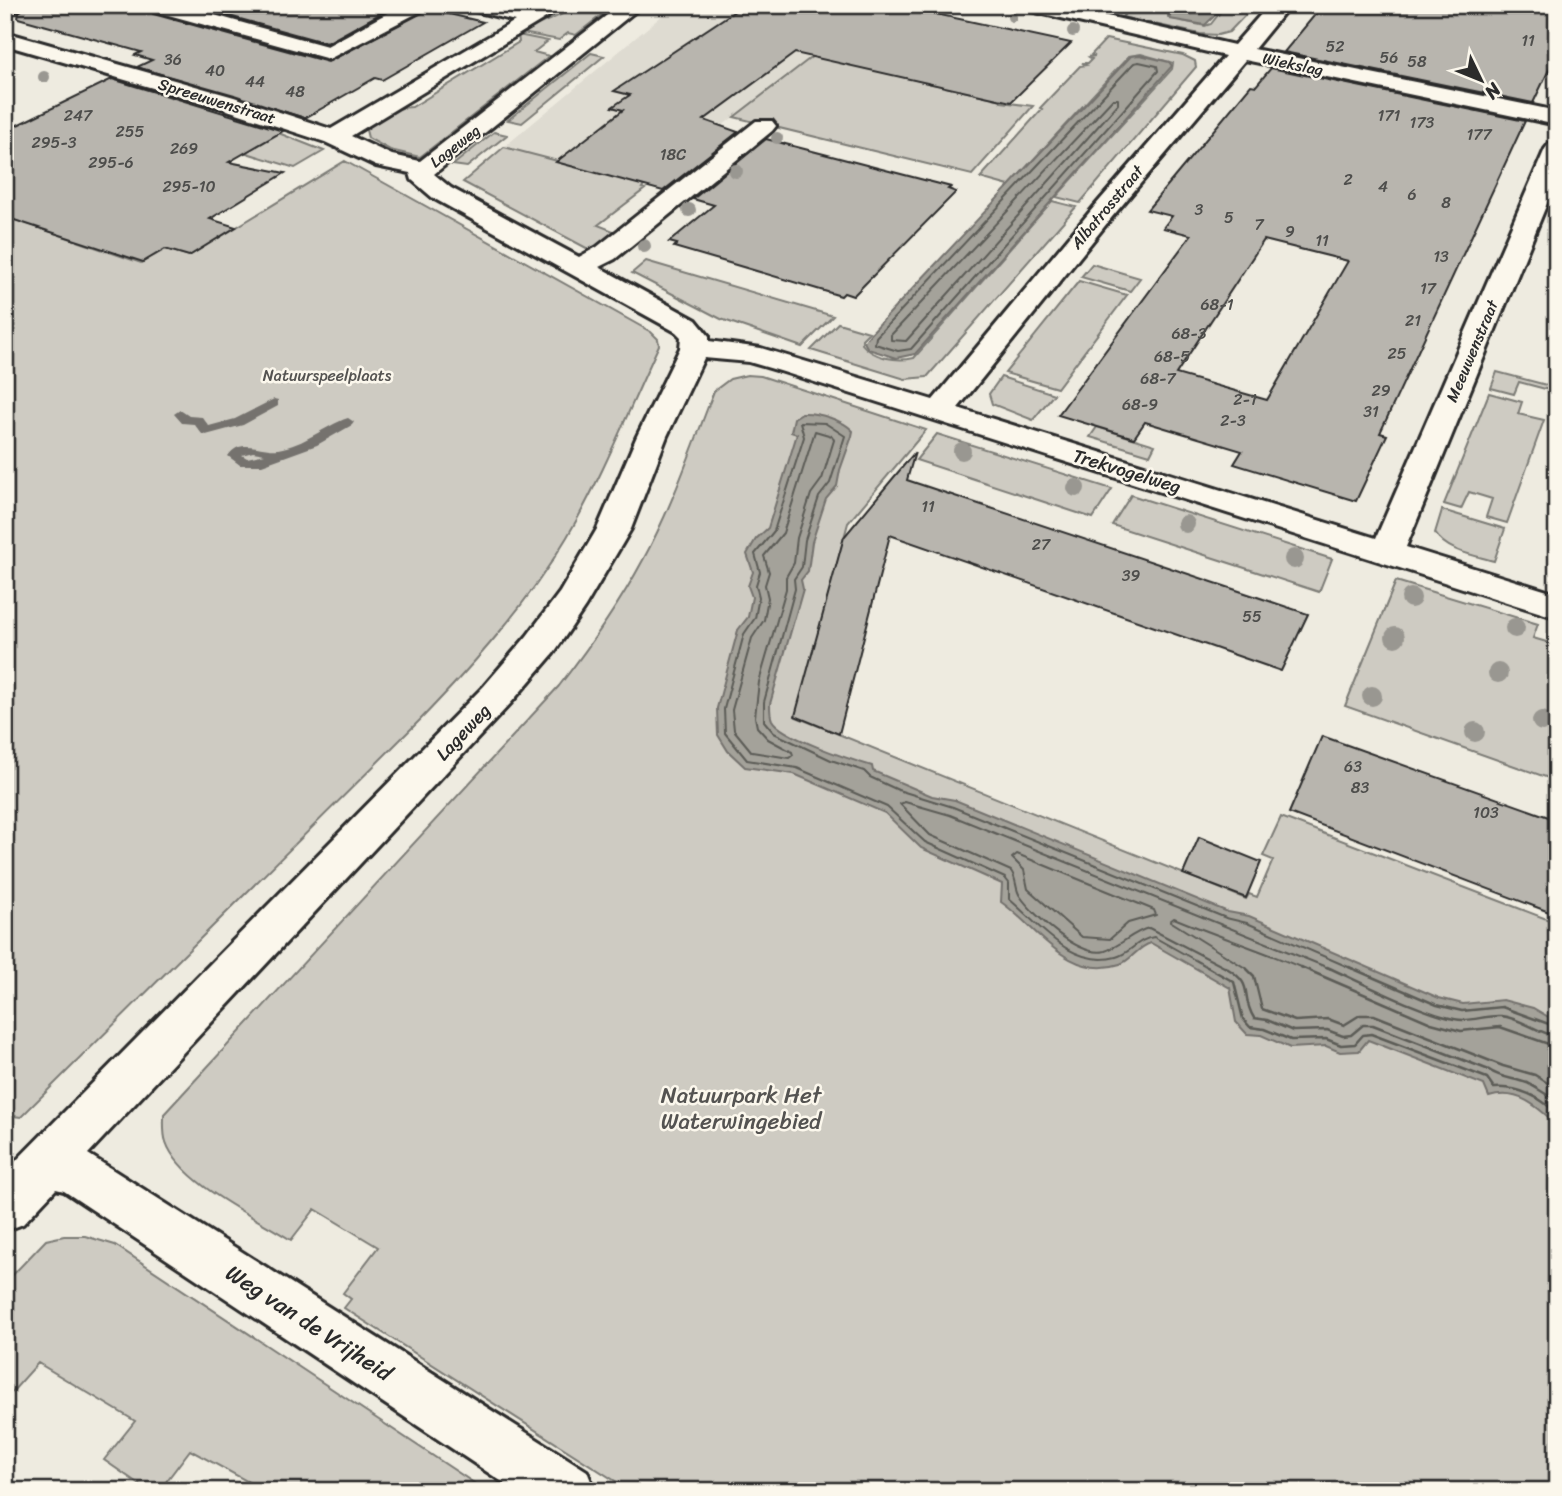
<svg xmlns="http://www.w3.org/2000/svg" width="1562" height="1496" font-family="Sriracha,sans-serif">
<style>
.built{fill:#dedbd1}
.green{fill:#cecbc2;stroke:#7c7b76;stroke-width:2}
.water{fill:#a4a29a;stroke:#74726e;stroke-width:2}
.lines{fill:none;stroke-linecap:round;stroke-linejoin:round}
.shore-far1{stroke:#5b5b57;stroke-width:2}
.shore{stroke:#5b5b57;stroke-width:2.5}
.stream{fill:#74726e;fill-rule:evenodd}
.building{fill:#b8b5ae;stroke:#2b2b2b;stroke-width:2;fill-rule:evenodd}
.minor-casing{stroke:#2b2b2b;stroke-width:6}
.minor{fill:#fbf7ec;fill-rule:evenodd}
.tree{fill:#999791}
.labels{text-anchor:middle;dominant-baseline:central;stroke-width:5;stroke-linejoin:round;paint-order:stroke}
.number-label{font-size:16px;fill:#4e4e4c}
.far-street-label{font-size:16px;fill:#2b2b2b;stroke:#fbf7ec}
.far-park-label{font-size:16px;fill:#545351;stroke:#fbf7ec}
.street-label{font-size:19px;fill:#2b2b2b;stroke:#fbf7ec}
.near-park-label{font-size:23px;fill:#545351;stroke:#fbf7ec}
.near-street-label{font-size:23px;fill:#2b2b2b;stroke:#fbf7ec}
</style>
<rect width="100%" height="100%" fill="#eeebe0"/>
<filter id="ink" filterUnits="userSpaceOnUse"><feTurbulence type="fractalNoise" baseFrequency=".0143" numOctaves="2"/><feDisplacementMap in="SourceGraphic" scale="14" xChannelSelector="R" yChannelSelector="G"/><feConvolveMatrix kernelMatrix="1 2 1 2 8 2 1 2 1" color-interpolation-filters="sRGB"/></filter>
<g filter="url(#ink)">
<path class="built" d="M675 5H797L813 56 646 184 504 147Z"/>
<path class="green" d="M580 5H614L576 35 568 33 559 40 522 33C542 21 561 17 580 5Z
M1133 5H1179L1168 15V18L1205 26 1211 24 1226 5H1255L1229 32 1218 35 1200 34 1122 17Z
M518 35 548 41 534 52 549 56 420 157 390 150 368 138 366 130C375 116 396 107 412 107L519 42Z
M1106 39 1183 55 1195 61 1196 67 1080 203 1056 197 1172 69 1173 63 1141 54 1129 56 1009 186 980 178 1042 109 1040 108 1080 66 1086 65 1082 63H1088L1092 59 1089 57 1095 56 1091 55Z
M591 53 604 56 522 123 508 120Z
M813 56 1002 100 1001 102 1033 106 972 175 734 117Z
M179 132H276L324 151 295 168Z
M494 132 507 135 467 167 453 165Z
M504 147 646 184 642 188 645 189 598 225 616 232 592 251 463 182Z
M345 161 651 332 658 339 659 345C629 409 603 476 567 537 527 605 474 664 420 720L21 1117 5 1115V216L141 263 166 249 189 256Z
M1052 201 1076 207 927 377 905 379 811 350 838 323 869 332 862 339V344C873 358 897 362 914 358Z
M646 261 833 316 802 347 721 319 632 273Z
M1092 264 1140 278 1130 291 1081 277Z
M1079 281 1127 295 1057 388 1005 373Z
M1497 372 1554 387 1553 391 1519 382 1514 394 1491 388Z
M747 375 761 376 926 430 848 523 796 717 1246 899 1249 894 1257 897 1273 860 1263 856 1281 817 1557 923V1491H631L344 1308 351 1299 343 1293 378 1247 315 1209 291 1240C255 1217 180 1183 166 1142 163 1134 164 1123 164 1114L559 686C590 646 619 605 643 560 672 507 692 448 714 391L730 379Z
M1001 377 1054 394 1033 420 992 404 989 394Z
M1489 393 1522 402 1518 414 1544 420 1507 523 1486 517 1492 499 1469 492 1461 509 1444 504Z
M1097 427 1155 445 1150 455 1090 437Z
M937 434 1112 489 1093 518 916 460Z
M1131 495 1332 559 1319 592 1112 525Z
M1442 510 1505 529 1494 561C1474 555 1447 552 1435 533Z
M1396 581 1538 624 1533 638 1557 645V781L1345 706Z
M64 1236H85L115 1245 486 1491H265L190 1450 159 1491H149L104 1460 135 1421 38 1363 5 1400V1283L46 1240Z"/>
<path class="water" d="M1179 5H1226L1205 25 1170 19 1169 16Z
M1140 55 1169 62 1172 66 915 354 896 358 868 349 864 342 871 333 1131 56Z
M802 413C817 412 843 420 853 431L852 436 840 470 837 486 826 499 812 542 808 571 801 580 803 589 770 704C770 709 770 716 772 720 781 737 852 760 872 766L873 771 932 796 955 800 1228 912 1249 916 1439 998 1463 1004 1503 1000 1533 1008 1557 1022V1125C1538 1107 1518 1088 1489 1097L1484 1085 1368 1040 1359 1051 1340 1052 1326 1046 1290 1048 1261 1035 1247 1034 1236 1022 1230 988 1151 943C1137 947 1131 961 1120 964 1068 981 1037 927 1001 902L1002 884 921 848 885 813 794 774 745 767 728 751 718 735 717 708 738 630 748 617 752 597 748 586 753 572 747 554 756 539 768 528 797 434 791 432 794 418Z"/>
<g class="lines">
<path class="shore-far1" d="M1139 62 1157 66 1158 71 911 349 898 351 875 344 876 337 1134 63Z
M1113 99H1118V104L906 341 891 340V335Z
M815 431 832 436 834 440 822 479 811 494 797 538 794 563 786 577V589L759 682 755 717 757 727 768 739 792 752 793 755 789 758 752 752 734 730 732 710 752 638 764 620 768 598 765 585 769 572 764 556 783 533Z
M1017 854 1154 910 1156 915 1128 923 1110 939 1082 937 1028 889 1024 870 1012 858Z
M1211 969 1154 937C1137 939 1131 953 1116 957 1071 969 1039 924 1009 899V883L1005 878 925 842 887 807 797 768 747 760 725 733 724 709 744 634 755 618 759 597 756 585 760 572 755 554 774 531 804 437 800 422 825 423 845 436 830 483 819 497 805 540 802 567 794 579 795 589 764 702V721L774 733 831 760 864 771 870 777 898 790 953 807 1226 918 1247 923 1353 969
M1228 969 1149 928C1132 932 1121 946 1105 951 1080 958 1034 916 1020 896 1015 889 1017 879 1011 871L930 835 900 804 905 802 950 815 1331 969
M1247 969 1170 921 1174 918C1217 936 1261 950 1305 969"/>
<path class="shore" d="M1207 967 1234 982 1243 1019 1250 1027 1264 1029 1291 1040 1326 1039 1341 1045 1355 1044 1363 1035 1371 1034 1487 1078 1494 1088C1518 1086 1541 1097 1557 1114
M1225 967C1257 986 1239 994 1254 1018L1267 1020 1293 1031 1327 1030 1343 1036 1351 1035 1363 1025H1373L1489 1070C1500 1078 1513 1078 1527 1083 1537 1088 1547 1095 1557 1101
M1245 967 1254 976 1262 1009 1295 1021 1328 1019 1344 1025 1360 1015H1374L1503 1066 1535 1075 1557 1089
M1301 967 1431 1023 1461 1031 1500 1027 1557 1047
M1327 967C1359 981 1432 1019 1463 1020 1476 1020 1489 1015 1501 1016 1522 1018 1538 1034 1557 1036
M1349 967 1437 1005 1462 1011 1502 1007 1557 1027"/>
<path class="stream" d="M274 399 278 400V406L243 425 206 435 202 434 194 424 182 423 174 414 180 410 189 416 202 417 209 426 235 419Z
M348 418 354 422 352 425 317 445 262 465H240L228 456C240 437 261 451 278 449 305 445 324 426 348 418ZM253 452 265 454 247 458 242 455Z"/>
</g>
<path class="building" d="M25 5H150L153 14 328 62 428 9 483 22 382 80 375 78 305 118 137 67 152 60 135 55 141 52 18 18 19 12Z
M189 5H396L327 43Z
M744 5H894L1071 43 1011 102 795 53 704 120 738 132 663 191 556 162 623 110 612 107 630 95 614 91Z
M1323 5H1557V15L1550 28 1557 29V53L1533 103 1284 52Z
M1271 68 1525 121 1380 433 1387 435 1356 501 1234 464 1242 451 1145 422 1134 438 1058 415 1191 235 1163 228 1172 216 1147 210 1251 85 1256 86ZM1264 240 1348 261 1267 400 1176 374Z
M112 79 283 131 229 162 285 173 210 219 236 227 189 256 165 249 143 262 5 217V131Z
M766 139 951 187 948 189 956 192 853 296 844 293 841 296 736 265 674 247 677 244 669 242 714 205 693 199Z
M915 452 907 480 1308 614 1281 671 890 535 839 734 795 716 844 537Z
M1322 736 1557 820V915L1289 813Z
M1199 837 1261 862 1246 898 1183 874Z"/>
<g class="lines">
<defs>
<path id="minor" d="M5 5H23L20 9 5 15Z
M152 5H178L327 46 402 5H428L425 9 329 59 154 11Z
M464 5H501L530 12 542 5H567L351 136 392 155 420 161 620 5H643L434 174 451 188 579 257 597 247 756 121H772L776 126 772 131 615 259 599 267 696 320 709 336V341L761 348 933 400 1094 207 1225 56 1031 11 1021 5H1059L1234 45 1269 5H1290L1254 49 1557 111V125L1245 60 1112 217 958 408 1376 538 1545 149 1549 144 1557 142V179L1406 547 1557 594V618L780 371 749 362 704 358 667 436 631 529 585 607 553 654 510 704 88 1154 587 1471 595 1491H516L64 1191 56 1189 23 1224 5 1231V1172L484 686 527 636 560 592 597 529 637 436 680 348 681 337 676 332 433 198 412 180 410 173 376 166 325 142 218 107 5 45V32L234 97 331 129 515 21 467 9Z"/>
</defs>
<use href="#minor" class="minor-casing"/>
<use href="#minor" class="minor"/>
</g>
<g class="tree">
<circle cx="1012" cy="17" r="5"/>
<circle cx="1073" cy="31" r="6"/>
<circle cx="44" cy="77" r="6"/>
<circle cx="777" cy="138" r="6"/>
<circle cx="736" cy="171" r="7"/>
<circle cx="689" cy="210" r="7"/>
<circle cx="644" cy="246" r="7"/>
<circle cx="962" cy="451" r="9"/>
<circle cx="1076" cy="488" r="9"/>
<circle cx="1186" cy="524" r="9"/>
<circle cx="1294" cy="559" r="10"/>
<circle cx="1411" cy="598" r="10"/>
<circle cx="1515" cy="628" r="10"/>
<circle cx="1395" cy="637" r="10"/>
<circle cx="1498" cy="673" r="10"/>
<circle cx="1372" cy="696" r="10"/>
<circle cx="1542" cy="721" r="10"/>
<circle cx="1475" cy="732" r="10"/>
</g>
</g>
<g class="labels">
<g class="number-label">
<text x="1528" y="40">11</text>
<text x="1335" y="46">52</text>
<text x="1389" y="57">56</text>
<text x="173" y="59">36</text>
<text x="1417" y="61">58</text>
<text x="215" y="70">40</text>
<text x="255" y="81">44</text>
<text x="295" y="91">48</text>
<text x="78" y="115">247</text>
<text x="1389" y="115">171</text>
<text x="1422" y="122">173</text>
<text x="130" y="131">255</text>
<text x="1479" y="134">177</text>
<text x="54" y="142">295-3</text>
<text x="184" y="148">269</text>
<text x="673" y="154">18C</text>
<text x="111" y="162">295-6</text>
<text x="1348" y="179">2</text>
<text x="189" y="186">295-10</text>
<text x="1383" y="186">4</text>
<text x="1412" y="194">6</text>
<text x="1446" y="202">8</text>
<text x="1199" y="209">3</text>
<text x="1229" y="217">5</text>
<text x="1259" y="224">7</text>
<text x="1290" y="231">9</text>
<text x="1322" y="240">11</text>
<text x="1441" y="256">13</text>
<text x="1428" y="288">17</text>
<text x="1217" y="304">68-1</text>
<text x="1413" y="320">21</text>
<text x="1189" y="333">68-3</text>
<text x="1397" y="353">25</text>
<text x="1172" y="356">68-5</text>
<text x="1158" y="378">68-7</text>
<text x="1381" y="390">29</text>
<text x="1245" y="399">2-1</text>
<text x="1140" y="404">68-9</text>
<text x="1371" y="411">31</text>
<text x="1233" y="420">2-3</text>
<text x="928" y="506">11</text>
<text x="1041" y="544">27</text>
<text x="1131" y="575">39</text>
<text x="1252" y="616">55</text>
<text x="1353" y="766">63</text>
<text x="1360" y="787">83</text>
<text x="1486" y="812">103</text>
</g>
<g class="far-street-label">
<text transform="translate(1293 64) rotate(12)">Wiekslag</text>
<text transform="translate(217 101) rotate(17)">Spreeuwenstraat</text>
<text transform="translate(455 146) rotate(-38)">Lageweg</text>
<text transform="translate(1107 207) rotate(-50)">Albatrosstraat</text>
<text transform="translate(1472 351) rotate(-67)">Meeuwenstraat</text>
</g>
<g class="far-park-label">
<text x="327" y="375">Natuurspeelplaats</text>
</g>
<g class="street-label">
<text transform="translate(1127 471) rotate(17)">Trekvogelweg</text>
<text transform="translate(463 732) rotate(-47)">Lageweg</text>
</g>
<g class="near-park-label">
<text x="741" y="1095">Natuurpark Het<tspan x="741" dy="26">Waterwingebied</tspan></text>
</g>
<g class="near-street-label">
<text transform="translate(309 1323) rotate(33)">Weg van de Vrijheid</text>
</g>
</g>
<rect width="1562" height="1496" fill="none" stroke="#fbf7ec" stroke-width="28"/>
<rect x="14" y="14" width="1534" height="1468" fill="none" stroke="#2b2b2b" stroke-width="2.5" filter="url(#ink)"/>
<g transform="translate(1481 80) rotate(133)" stroke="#fbf7ec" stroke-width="5" paint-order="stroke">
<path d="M0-5L12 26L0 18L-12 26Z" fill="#2b2b2b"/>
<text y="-10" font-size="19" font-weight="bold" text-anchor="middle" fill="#2b2b2b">N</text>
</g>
</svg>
